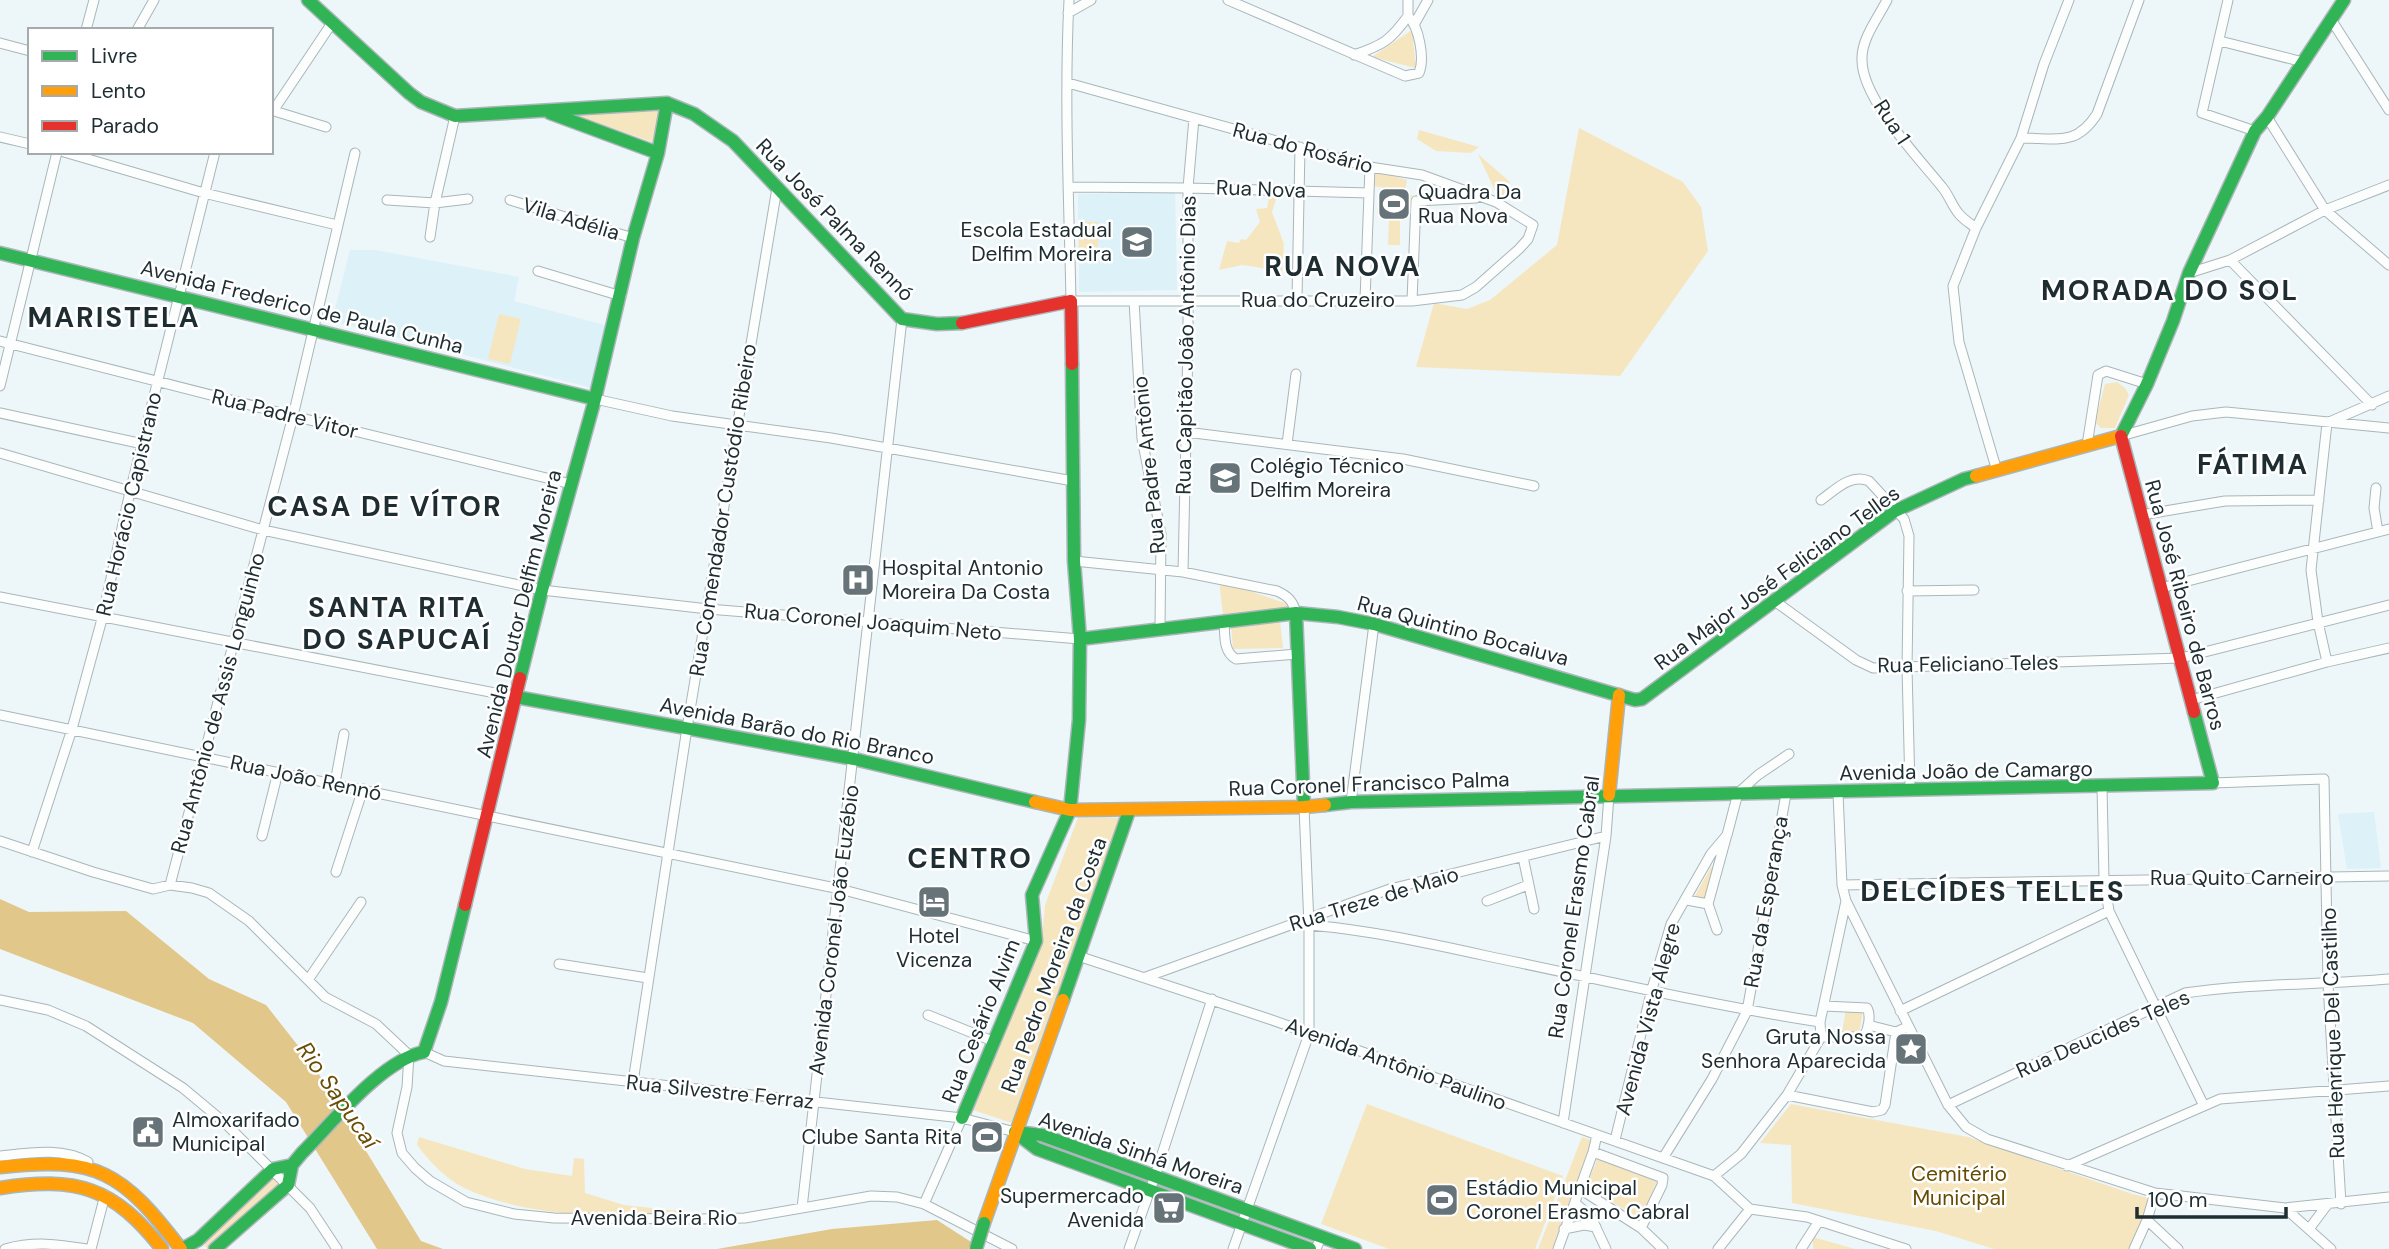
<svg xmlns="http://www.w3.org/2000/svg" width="2389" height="1249" font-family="'DM Sans',sans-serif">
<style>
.built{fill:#dcf1f8}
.green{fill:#f6e6c0}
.water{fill:#e2c78b}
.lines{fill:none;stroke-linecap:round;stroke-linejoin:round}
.street-casing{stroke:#aab6b9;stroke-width:11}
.fast-casing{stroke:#aab6b9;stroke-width:15}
.slow-casing{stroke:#aab6b9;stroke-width:15}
.jam-casing{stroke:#aab6b9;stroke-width:15}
.street{stroke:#fcfefe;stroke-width:9}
.fast{stroke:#30b455;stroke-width:12}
.slow{stroke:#ff9f0a;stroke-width:12}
.jam{stroke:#e5322d;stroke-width:12}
.fast-bridge-casing{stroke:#aab6b9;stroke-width:15;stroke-linecap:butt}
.fast-bridge{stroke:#30b455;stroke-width:12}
.labels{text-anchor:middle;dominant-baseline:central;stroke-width:5;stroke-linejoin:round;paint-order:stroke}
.street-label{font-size:21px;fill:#1d2d32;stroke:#fff}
.poi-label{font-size:21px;fill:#1d2d32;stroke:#fff;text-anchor:start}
.park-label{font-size:21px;fill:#664a00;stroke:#fff}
.water-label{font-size:23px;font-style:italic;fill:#6a4d05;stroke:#fff}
.district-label{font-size:28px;font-weight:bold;letter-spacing:2px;fill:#1d2d32;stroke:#fff}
</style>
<rect width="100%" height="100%" fill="#edf6f9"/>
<path class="built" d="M1175 192 1177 290 1079 292V261L1098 260V222H1078V194Z
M350 250H375L519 277 514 301 608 326 592 388 332 321Z
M2374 812 2381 868 2347 869 2338 814Z"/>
<path class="green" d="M1412 30 1416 68 1372 57Z
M660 111 652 142 570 113Z
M1579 128 1683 182 1701 207 1708 251 1620 376 1416 367 1434 303 1467 309 1490 300 1557 245Z
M1419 130 1479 147 1471 153 1436 151 1417 139Z
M1478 154 1510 182 1504 186 1512 197 1505 200 1495 191Z
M1376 171 1407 180 1405 191 1374 186Z
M1380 191 1412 195 1409 217 1377 214Z
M1277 196 1272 212 1284 244 1282 271 1242 265 1219 270 1227 241 1239 243 1241 239 1246 240 1260 222 1256 209 1267 208 1269 197Z
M1389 218H1400V245H1388Z
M1078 222H1098V261H1079Z
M499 314 521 319 510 364 488 359Z
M2117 382 2125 388 2129 395 2115 428H2101L2095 422 2105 384Z
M1219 580 1287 604V607L1223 615Z
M1280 621 1283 648 1233 649 1231 624Z
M1079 815 1121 818 1012 1123 973 1110 1042 936 1045 905Z
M1711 867 1716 869 1706 901 1695 896Z
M1846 1008 1863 1010 1859 1035 1842 1033Z
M1367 1104 1563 1176 1535 1249H1389L1321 1224Z
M1791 1104 1968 1137 2132 1194 2149 1198 2134 1249H1994L1936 1231 1792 1203 1791 1145 1760 1143Z
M419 1137 525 1169 572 1176 574 1158 584 1159 585 1193 624 1205 697 1213 696 1217C623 1217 532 1220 464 1188 445 1178 430 1162 417 1145Z
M1582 1137 1594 1141 1555 1249H1538Z
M1598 1157 1657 1181 1641 1219 1586 1187Z
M269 1175 277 1179 279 1190 218 1249H208L205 1246 206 1238Z
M1813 1237 1855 1249H1813Z"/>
<path class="water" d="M0 899 29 912 126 911 209 979 266 1005 314 1066 421 1241 443 1249H377L286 1102 193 1023 0 949Z
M937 1220 982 1249H717L832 1229Z"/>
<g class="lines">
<defs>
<path id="street" d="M1228 0 1405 76 1419 73C1425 58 1419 27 1408 16
M1408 0V16
M1887 0C1878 18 1861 39 1862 60 1862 99 1918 157 1942 187 1949 195 1952 206 1959 214 1964 220 1971 224 1976 228
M2228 0 2202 113 2255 131
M1068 13 1091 0
M2332 21 2389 110
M1415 23 1428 0
M86 30 94 0
M137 30 154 0
M2220 41 2303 62
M0 43 30 51
M1354 55C1383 45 1390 41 1408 16
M1068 83 1370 167 1422 175 1496 202 1533 225 1528 239 1519 249 1476 287 1462 295 1412 301H1071C1069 201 1064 100 1069 0
M271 110 326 127
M273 111 332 23
M2267 117 2325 210 2389 265
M0 137 30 144
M2021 138C2056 138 2076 147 2097 114L2139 0
M64 152 204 193 337 225
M1068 187 1188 188 1369 193
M387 200 435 203 468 199
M510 200 633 238
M430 237 435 203 455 116
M2230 260 2372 405
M538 271 621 296
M2189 273 2230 260 2325 210 2389 185
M1297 299 1300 147
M1365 300 1370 167
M1134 301 1142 439 1161 534 1160 629
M1412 301 1416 201 1476 198
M0 341 293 416 571 484
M0 386 57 152
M595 399 672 416 831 438 1073 481
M0 413 143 444
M1186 432 1403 459 1534 486
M2121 436 2192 416 2226 412 2389 428
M1287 444 1296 374
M2087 445 2098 375 2106 371 2147 384
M0 453 263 530 542 590 708 609 1080 639
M1997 471 1959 342 1953 286 1976 228 2021 138 2044 64 2069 0
M2376 488 2374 508 2378 532
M1821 500C1835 490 1851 473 1869 481L1904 519 1909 536 1907 668 1910 788
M2141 515 2225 501 2319 500
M1074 561 1183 572 1277 591C1288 596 1293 601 1296 613
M1183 572 1188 343V188L1194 118
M2161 588 2389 529
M1907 591 1974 590
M0 597 516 697
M1776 602 1856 660 1873 668 2181 658 2389 605
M1224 621C1225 635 1223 652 1236 659L1297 654
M2327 662 2318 622 2311 570 2327 423 2389 396
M2191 700 2327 662 2389 648
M0 715 840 889 1036 941
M335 783 344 734
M2213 783 2324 779 2328 984 2341 1204
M2102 787 2104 879 2109 911 2204 1106
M1838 793 1842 885 1846 901 1948 1105 1966 1127 1987 1139 2155 1193 2285 1208 2389 1197
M1351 802 1374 624
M262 836 278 772
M0 841 93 872 153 889 170 885 192 888 209 893 249 921 325 997 376 1024 409 1055 407 1087 397 1133 402 1153 415 1168 430 1181 466 1202 514 1214 554 1218 700 1219 745 1218 871 1196 897 1197 924 1204 1012 1249
M32 852 72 729 102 619 130 492 215 152
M1523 857 1534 909
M336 872 363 789
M170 885 293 416 355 153
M1842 885 2389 876
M1687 900 1708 904
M1487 901 1528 885
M1309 925C1369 930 1428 943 1487 956 1598 979 1709 1005 1820 1022
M1717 930 1708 904 1726 838
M1078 956 1269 1019 1714 1176 1750 1209 1807 1217 1906 1249
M559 964 648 978
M1146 977 1390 889 1606 836
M308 980 361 902
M0 1000 48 1010 86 1026 183 1088 225 1123 310 1208 337 1249
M1900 1011 2109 911
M928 1015 995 1042
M1868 1025 1896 1032
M1821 1037H1862C1869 1032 1871 1015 1867 1008L1824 1006
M424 1052 444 1061 962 1118 1015 1132
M633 1082 687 728 777 188
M1787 1095 1873 1112 1882 1110 1885 1105 1896 1032 1907 1027
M1948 1105 2185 993C2251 983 2322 985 2389 979
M1563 1123 1606 836 1609 795
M1615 1140 1652 989 1671 924 1711 854 1727 835 1738 793 1758 775 1789 754
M1593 1152 1663 1178 1662 1185 1641 1228
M0 1156C29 1153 62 1147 88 1162
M1663 1158 1712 1079 1747 1011 1786 794
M2067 1166 2220 1099 2389 1086
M1714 1176 1741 1154 1787 1095 1821 1037 1820 1022 1846 901
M1580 1189 1641 1228 1663 1249
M1575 1203 1591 1217 1606 1249
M924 1204 962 1118
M802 1208 902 319
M2285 1208 2331 1249
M2147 1220 2178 1249
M1564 1229 1584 1225 1596 1227
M2309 1229 2327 1205
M5 1249C34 1241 57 1244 87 1249
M91 1249 105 1195
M1129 1249 1155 1176 1212 999
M1233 1249 1309 1034V925L1304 807
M1316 1249 1321 1237
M1558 1249 1593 1152 1597 1135
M1718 1249 1750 1209
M1801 1249 1819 1221
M2134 1249 2147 1220 2155 1193"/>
<path id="fast" d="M308 0 409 93 421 102 455 116 667 103 694 114 733 141 902 319 937 324 962 323
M550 113 658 153
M0 253 595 399
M2121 436 2147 384 2173 321 2189 273 2255 131 2267 117 2344 0
M1296 613 1304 807
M1080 639 1296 613 1338 617 1374 624 1635 700 1642 699 1895 511 1964 479 1976 476
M520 678 542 590 595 399 633 238 658 153 667 103
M516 697 854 759 1035 802
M1325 805 1351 802 2213 783 2194 712
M1063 1000 1129 811
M962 1118 1036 941 1032 895 1070 810 1079 720 1080 639 1074 561 1072 364
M1015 1132 1042 1135 1355 1249
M1016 1133 1037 1149 1310 1249
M182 1249 198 1240 273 1169 292 1165
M215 1249 288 1185 292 1165 302 1153C333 1122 382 1060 424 1052L441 1002 465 905"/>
<path id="slow" d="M1976 476 2121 436
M1609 795 1619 695
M1035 802 1070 810 1304 807 1325 805
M0 1167C98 1156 122 1172 181 1249
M0 1188C76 1176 114 1187 162 1249
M984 1223 1063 1000"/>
<path id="jam" d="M962 323 1071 301 1072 364
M2121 436 2194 712
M465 905 520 678"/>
</defs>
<use href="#street" class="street-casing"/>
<use href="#fast" class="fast-casing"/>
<use href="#slow" class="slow-casing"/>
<use href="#jam" class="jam-casing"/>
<use href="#street" class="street"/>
<use href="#fast" class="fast"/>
<use href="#slow" class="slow"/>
<use href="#jam" class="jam"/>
<defs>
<path id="fast-bridge" d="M976 1249 984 1223"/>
</defs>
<use href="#fast-bridge" class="fast-bridge-casing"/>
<use href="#fast-bridge" class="fast-bridge"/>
</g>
<defs>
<symbol id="stadium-square" viewBox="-11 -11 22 22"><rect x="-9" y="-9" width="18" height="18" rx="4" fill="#667378" stroke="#fff"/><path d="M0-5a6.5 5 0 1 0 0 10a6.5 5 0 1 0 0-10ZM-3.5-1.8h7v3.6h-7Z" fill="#fff"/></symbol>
<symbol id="school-square" viewBox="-11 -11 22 22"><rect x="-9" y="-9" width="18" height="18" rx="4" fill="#667378" stroke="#fff"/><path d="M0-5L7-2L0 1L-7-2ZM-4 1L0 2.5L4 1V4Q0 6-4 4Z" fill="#fff"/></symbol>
<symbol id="university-square" viewBox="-11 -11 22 22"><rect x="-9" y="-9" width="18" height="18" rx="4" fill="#667378" stroke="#fff"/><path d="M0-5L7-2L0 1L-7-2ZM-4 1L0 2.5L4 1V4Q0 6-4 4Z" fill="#fff"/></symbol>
<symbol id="hospital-square" viewBox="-11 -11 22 22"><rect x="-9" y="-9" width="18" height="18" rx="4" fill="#667378" stroke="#fff"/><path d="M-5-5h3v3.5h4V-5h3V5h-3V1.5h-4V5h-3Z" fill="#fff"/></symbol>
<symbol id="hotel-square" viewBox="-11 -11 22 22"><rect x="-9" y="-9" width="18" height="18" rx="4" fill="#667378" stroke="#fff"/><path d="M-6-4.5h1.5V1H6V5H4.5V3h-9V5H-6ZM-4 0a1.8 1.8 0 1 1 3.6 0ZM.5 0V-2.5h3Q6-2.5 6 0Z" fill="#fff"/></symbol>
<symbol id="sight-square" viewBox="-11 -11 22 22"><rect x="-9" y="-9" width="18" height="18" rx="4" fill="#667378" stroke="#fff"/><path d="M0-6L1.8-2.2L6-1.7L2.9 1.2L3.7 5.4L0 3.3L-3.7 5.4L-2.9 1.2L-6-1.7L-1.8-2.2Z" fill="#fff"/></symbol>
<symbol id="civic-square" viewBox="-11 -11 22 22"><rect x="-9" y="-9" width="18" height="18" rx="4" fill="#667378" stroke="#fff"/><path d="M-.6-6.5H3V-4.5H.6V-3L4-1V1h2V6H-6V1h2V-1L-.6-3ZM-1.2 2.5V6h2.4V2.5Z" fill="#fff"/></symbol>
<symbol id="supermarket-square" viewBox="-11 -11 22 22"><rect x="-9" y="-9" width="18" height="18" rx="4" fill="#667378" stroke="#fff"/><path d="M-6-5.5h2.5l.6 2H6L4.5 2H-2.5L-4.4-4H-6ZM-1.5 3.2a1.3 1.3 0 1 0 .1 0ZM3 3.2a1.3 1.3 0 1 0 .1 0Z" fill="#fff"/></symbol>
</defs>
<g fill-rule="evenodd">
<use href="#stadium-square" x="1375" y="185" width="38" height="38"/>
<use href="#school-square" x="1118" y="223" width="38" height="38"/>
<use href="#university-square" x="1206" y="459" width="38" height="38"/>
<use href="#hospital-square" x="839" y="561" width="38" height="38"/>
<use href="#hotel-square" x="915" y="883" width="38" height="38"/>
<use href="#sight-square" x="1892" y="1030" width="38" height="38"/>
<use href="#civic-square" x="129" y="1113" width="38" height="38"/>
<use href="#stadium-square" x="968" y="1118" width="38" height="38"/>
<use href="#stadium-square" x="1423" y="1181" width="38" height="38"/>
<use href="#supermarket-square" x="1150" y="1189" width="38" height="38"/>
</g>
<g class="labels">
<g class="street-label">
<text transform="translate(1892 122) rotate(57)">Rua 1</text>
<text transform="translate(1303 148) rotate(15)">Rua do Rosário</text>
<text transform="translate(1261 189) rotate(2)">Rua Nova</text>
<text transform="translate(571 219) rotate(17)">Vila Adélia</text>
<text transform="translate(835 220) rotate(46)">Rua José Palma Rennó</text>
<text x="1318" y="300">Rua do Cruzeiro</text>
<text transform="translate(302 307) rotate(14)">Avenida Frederico de Paula Cunha</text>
<text transform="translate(1186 345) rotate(-89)">Rua Capitão João Antônio Dias</text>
<text transform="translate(285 414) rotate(14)">Rua Padre Vitor</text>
<text transform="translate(1149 465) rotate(-96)">Rua Padre Antônio</text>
<text transform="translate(129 504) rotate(-77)">Rua Horácio Capistrano</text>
<text transform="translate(723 510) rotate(-81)">Rua Comendador Custódio Ribeiro</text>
<text transform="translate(1777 578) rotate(-36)">Rua Major José Feliciano Telles</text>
<text transform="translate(2185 605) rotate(75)">Rua José Ribeiro de Barros</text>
<text transform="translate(519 614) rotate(-76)">Avenida Doutor Delfim Moreira</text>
<text transform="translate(873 622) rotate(5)">Rua Coronel Joaquim Neto</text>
<text transform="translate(1463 631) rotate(15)">Rua Quintino Bocaiuva</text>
<text transform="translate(1968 664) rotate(-1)">Rua Feliciano Teles</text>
<text transform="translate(218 703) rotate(-75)">Rua Antônio de Assis Longuinho</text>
<text transform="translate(797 731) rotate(11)">Avenida Barão do Rio Branco</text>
<text transform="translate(1966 771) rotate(-1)">Avenida João de Camargo</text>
<text transform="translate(306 778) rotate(12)">Rua João Rennó</text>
<text transform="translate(1369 784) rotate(-2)">Rua Coronel Francisco Palma</text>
<text x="2242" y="878">Rua Quito Carneiro</text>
<text transform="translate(1374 899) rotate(-17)">Rua Treze de Maio</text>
<text transform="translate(1766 902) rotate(-80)">Rua da Esperança</text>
<text transform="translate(1574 907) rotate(-82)">Rua Coronel Erasmo Cabral</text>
<text transform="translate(834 930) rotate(-83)">Avenida Coronel João Euzébio</text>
<text transform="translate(1054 965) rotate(-70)">Rua Pedro Moreira da Costa</text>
<text transform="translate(1648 1019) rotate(-75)">Avenida Vista Alegre</text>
<text transform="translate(981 1021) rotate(-68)">Rua Cesário Alvim</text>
<text transform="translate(2333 1033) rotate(-92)">Rua Henrique Del Castilho</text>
<text transform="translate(2103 1034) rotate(-24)">Rua Deucides Teles</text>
<text transform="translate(1396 1064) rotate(20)">Avenida Antônio Paulino</text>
<text transform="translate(720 1092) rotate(6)">Rua Silvestre Ferraz</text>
<text transform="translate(1141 1153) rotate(19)">Avenida Sinhá Moreira</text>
<text x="654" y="1218">Avenida Beira Rio</text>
</g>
<g class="poi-label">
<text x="1418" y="192">Quadra Da<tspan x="1418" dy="24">Rua Nova</tspan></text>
<text x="1112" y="230" text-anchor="end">Escola Estadual<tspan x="1112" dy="24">Delfim Moreira</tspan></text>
<text x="1250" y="466">Colégio Técnico<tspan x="1250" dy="24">Delfim Moreira</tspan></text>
<text x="882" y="568">Hospital Antonio<tspan x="882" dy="24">Moreira Da Costa</tspan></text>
<text x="934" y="936" text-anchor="middle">Hotel<tspan x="934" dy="24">Vicenza</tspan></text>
<text x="1886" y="1037" text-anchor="end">Gruta Nossa<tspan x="1886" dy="24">Senhora Aparecida</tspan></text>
<text x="172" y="1120">Almoxarifado<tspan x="172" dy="24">Municipal</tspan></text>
<text x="962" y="1137" text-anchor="end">Clube Santa Rita</text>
<text x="1466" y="1188">Estádio Municipal<tspan x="1466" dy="24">Coronel Erasmo Cabral</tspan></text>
<text x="1144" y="1196" text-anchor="end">Supermercado<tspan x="1144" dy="24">Avenida</tspan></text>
</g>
<g class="park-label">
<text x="1959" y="1174">Cemitério<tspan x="1959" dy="24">Municipal</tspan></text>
</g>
<g class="water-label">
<text transform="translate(338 1095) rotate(55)">Rio Sapucaí</text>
</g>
<g class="district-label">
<text x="1343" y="266">RUA NOVA</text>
<text x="2170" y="290">MORADA DO SOL</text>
<text x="114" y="317">MARISTELA</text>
<text x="2253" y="464">FÁTIMA</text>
<text x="385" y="506">CASA DE VÍTOR</text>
<text x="397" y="607">SANTA RITA<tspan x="397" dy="32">DO SAPUCAÍ</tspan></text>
<text x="970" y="858">CENTRO</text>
<text x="1993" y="891">DELCÍDES TELLES</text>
</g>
</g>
<rect x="28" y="28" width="245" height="126" fill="#ffffff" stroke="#a5abad" stroke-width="2"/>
<rect x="42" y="51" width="35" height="10" fill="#30b455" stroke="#a5abad" stroke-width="2"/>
<text x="91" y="63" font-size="21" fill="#1d2d32">Livre</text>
<rect x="42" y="86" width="35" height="10" fill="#ff9f0a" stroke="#a5abad" stroke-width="2"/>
<text x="91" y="98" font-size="21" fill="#1d2d32">Lento</text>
<rect x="42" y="121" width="35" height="10" fill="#e5322d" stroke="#a5abad" stroke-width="2"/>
<text x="91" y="133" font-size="21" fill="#1d2d32">Parado</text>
<path d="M2137 1207v10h149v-10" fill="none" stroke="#1d2d32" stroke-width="3.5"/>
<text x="2148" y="1207" font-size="21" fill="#1d2d32" stroke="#ffffff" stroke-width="5" paint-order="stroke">100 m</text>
</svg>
